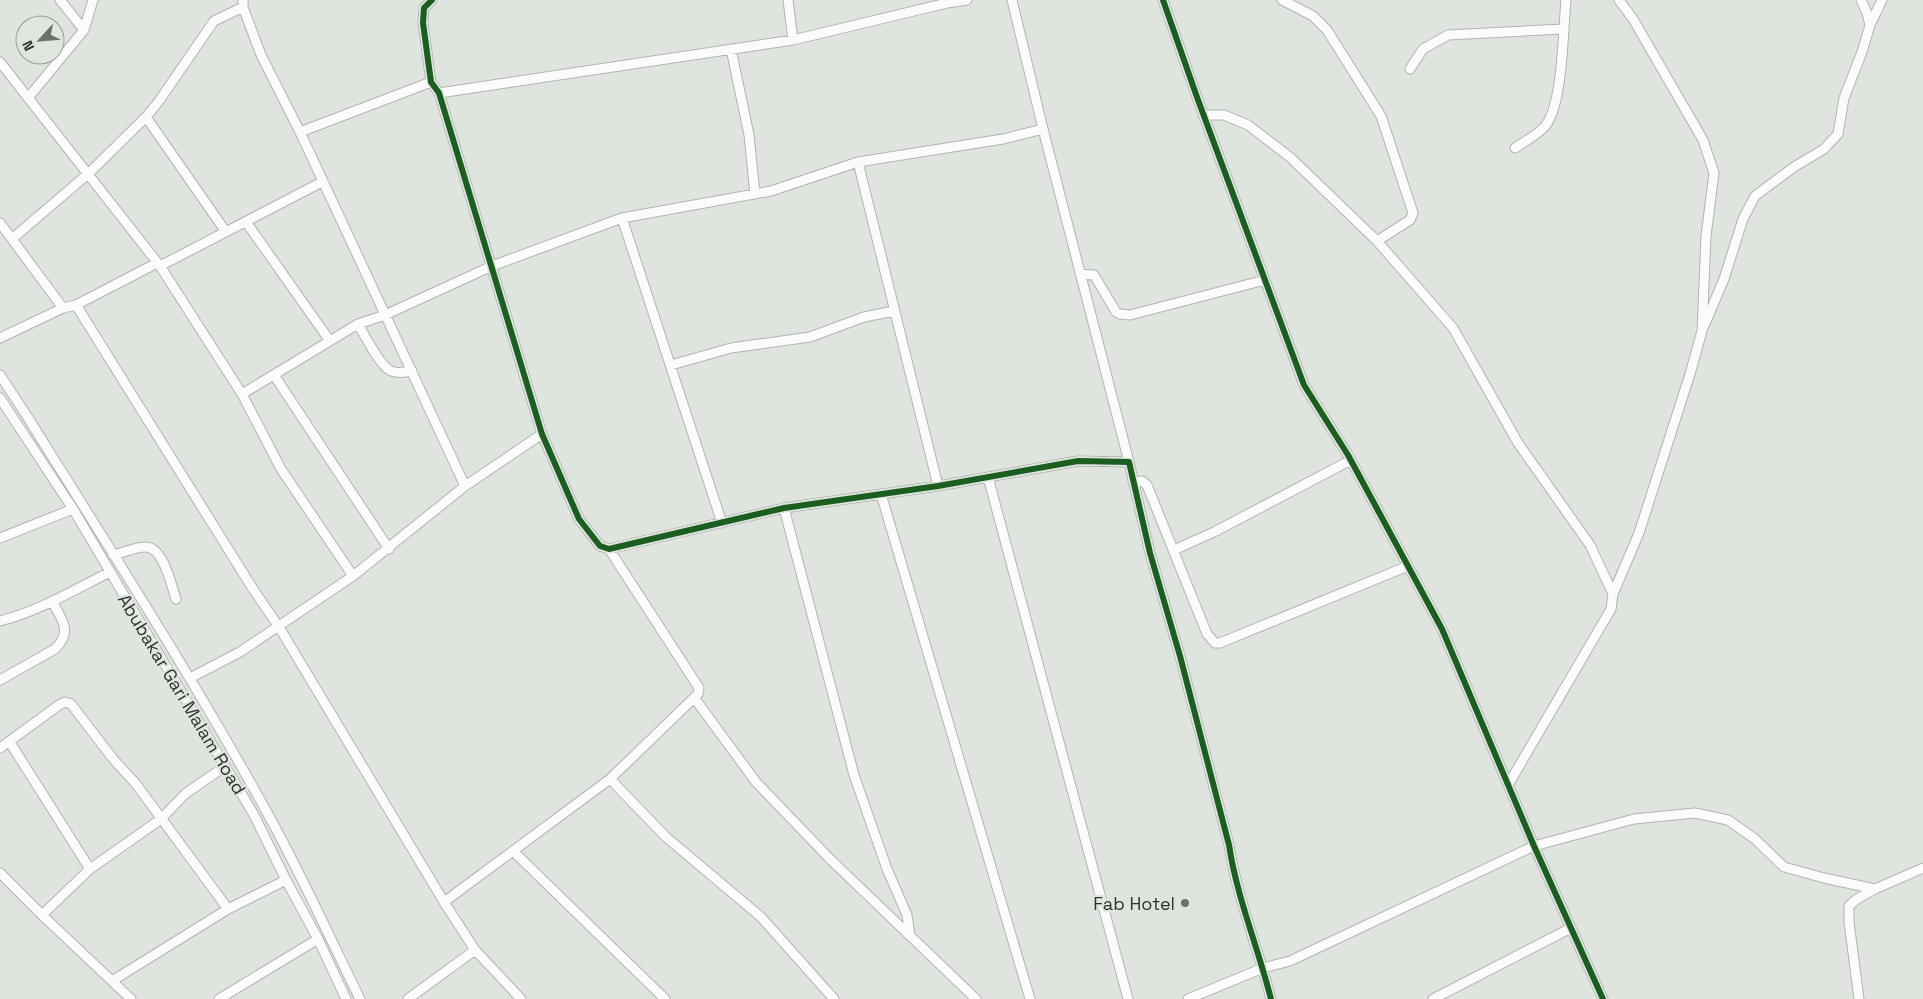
<svg xmlns="http://www.w3.org/2000/svg" width="1923" height="999" font-family="'Space Grotesk',sans-serif">
<style>
.lines{fill:none;stroke-linecap:round;stroke-linejoin:round}
.minor-casing{stroke:#b1b4b1;stroke-width:11}
.minor{stroke:#fafbfa;stroke-width:9}
.cycleway-casing{stroke:#dee6dd;stroke-width:9}
.cycleway{stroke:#1b5e20;stroke-width:6}
.poi-dot{fill:#6d716d;stroke:#dee6dd;stroke-width:2}
.labels{text-anchor:middle;dominant-baseline:central;stroke-width:4.5;stroke-linejoin:round;paint-order:stroke}
.street-label{font-size:18px;fill:#30332f;stroke:#dee6dd}
.poi-label{font-size:18px;fill:#30332f;stroke:#dee6dd;text-anchor:end}
</style>
<rect width="100%" height="100%" fill="#dfe4df"/>
<g class="lines">
<defs>
<path id="minor" d="M60 0 84 30
M243 0V7L261 55 300 132 465 486
M432 0 424 8 423 23 431 82 439 93 542 434 579 519 600 546 609 549 784 508 938 486 1078 461 1129 462 1150 553 1180 656 1229 845C1237 898 1258 947 1271 999
M788 0 793 40
M1163 0 1198 100 1304 385 1348 455 1442 629 1534 846 1603 999
M1282 0 1313 16 1327 30 1381 116 1413 213 1410 220 1377 241
M1870 25 1882 0
M731 49 749 135 755 194
M0 62 160 266 242 394 281 469 353 576
M1410 69 1423 49 1448 35 1563 29
M439 93 793 40 947 3 967 0
M28 98 84 30 93 0
M1203 115H1224L1248 125 1291 158 1377 241 1453 328 1518 443 1590 545 1613 594 1611 609 1508 785
M146 117 226 232
M1043 129 1129 462
M300 132 431 82
M1515 148C1525 141 1538 135 1546 125 1563 102 1563 30 1566 0
M858 162 938 486
M622 218 722 523
M246 222 330 341
M0 223 63 308
M12 239 89 173 146 117 159 101 214 21 243 7
M160 266 322 182
M1080 274 1094 275 1116 312 1120 314 1130 315 1265 280
M76 305 253 589 279 627 444 902 475 950 521 999
M358 324C365 336 380 366 391 371 398 374 405 372 412 371
M1704 326 1724 279 1743 219 1755 196 1794 167 1824 149 1838 134 1844 98 1862 52 1870 25 1867 13 1861 0
M0 338 63 308 76 305 157 263
M671 365 731 348 810 337 864 317 894 311
M0 375 25 413C108 546 194 679 269 816 302 876 330 938 360 999
M274 375 389 549
M242 394 358 324 385 315 492 266 622 218 771 191 858 162 1003 139 1043 129 1012 0
M0 398 73 509 254 815 286 880 318 939 346 999
M988 477 1128 999
M1133 482 1142 481 1147 485 1207 634 1215 643H1220L1408 566
M881 494 1030 999
M784 508 854 775 887 869 907 915 910 936
M0 538 73 509
M1174 550 1214 532 1351 460
M113 555C123 553 135 547 145 547 163 546 171 584 176 599
M1613 594 1639 533 1690 374 1702 331 1706 236 1714 173 1703 140 1633 19 1619 0
M0 621C39 611 74 590 110 572
M190 678 240 652 353 576 465 486 542 434
M0 680 55 649C73 631 62 620 52 601
M695 699 756 782 830 859 976 999
M9 741 90 869
M0 748 59 705 65 702 71 704 114 760 136 784 228 909
M610 779 666 837 761 917 834 999
M513 851 665 999
M0 873 42 915 131 999
M444 902 610 779 698 694 699 688 609 549
M42 915 90 869 161 819 185 794 224 767
M112 981 228 909 286 880
M219 999 318 939
M408 999 475 950
M1188 999 1263 968 1290 961 1534 846 1634 819 1695 813 1728 820 1755 839 1784 867 1824 878 1875 889 1923 868
M1433 999 1571 928
M1859 999 1849 922V906L1857 899 1875 889"/>
</defs>
<use href="#minor" class="minor-casing"/>
<use href="#minor" class="minor"/>
<defs>
<path id="cycleway" d="M432 0 424 8 423 23 431 82 439 93 542 434 579 519 600 546 609 549 784 508 938 486 1078 461 1129 462 1150 553 1180 656 1229 845C1237 898 1258 947 1271 999
M1163 0 1198 100 1304 385 1348 455 1442 629 1534 846 1603 999"/>
</defs>
<use href="#cycleway" class="cycleway-casing"/>
<use href="#cycleway" class="cycleway"/>
</g>
<circle class="poi-dot" cx="1185" cy="903" r="5"/>
<g class="labels">
<g class="street-label">
<text transform="translate(182 694) rotate(59)">Abubakar Gari Malam Road</text>
</g>
<g class="poi-label">
<text x="1175" y="903">Fab Hotel</text>
</g>
</g>
<g transform="translate(40 40) rotate(244)"><circle r="24" fill="#dee6dd" stroke="#989e97"/>
<path d="M0-4L9 19L0 12L-9 19Z" fill="#6d716d"/>
<text y="-8" font-size="14" font-weight="bold" text-anchor="middle" fill="#30332f">N</text>
</g>
</svg>
